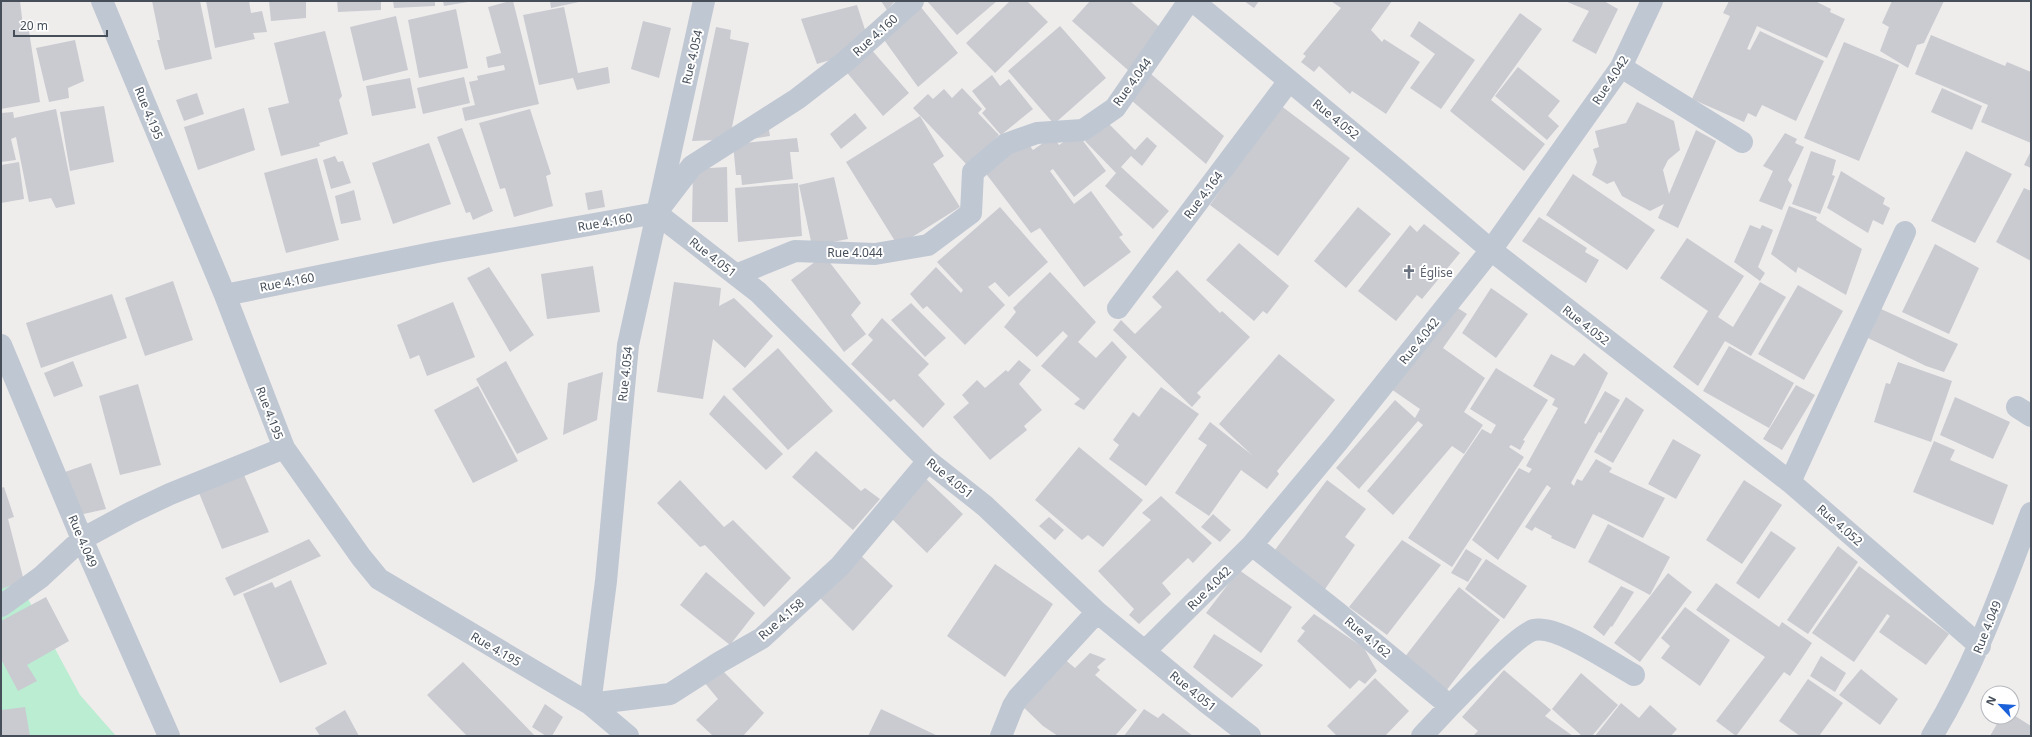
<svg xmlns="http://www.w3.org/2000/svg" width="2032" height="737" font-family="'Noto Sans',sans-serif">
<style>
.green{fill:#baedd1}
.building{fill:#c9cbd1}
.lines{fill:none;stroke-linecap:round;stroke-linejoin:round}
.minor{stroke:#bfc7d2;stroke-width:22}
.labels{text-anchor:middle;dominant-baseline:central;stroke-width:4;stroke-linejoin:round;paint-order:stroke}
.street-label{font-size:12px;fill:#454e59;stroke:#fff}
.worship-label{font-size:12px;fill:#5b616d;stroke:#fff;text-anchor:start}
</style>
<rect width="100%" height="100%" fill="#efecec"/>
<path class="green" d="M1 549 80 695 116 736H1Z"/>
<path class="building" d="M1 1H20L23 26 28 25 40 102 1 109Z
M152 1H200L212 59 165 70 157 40H160Z
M206 1H249L251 13 262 11 267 32 253 33 255 39 215 48Z
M269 1H306V18L271 21Z
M337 1H381V10L338 12Z
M393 1H435V6L394 8Z
M443 1H468V2L444 6Z
M510 1H513L539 104 465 121 462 108 475 105 469 82 478 80 477 76 505 70 504 65 488 68 486 57 501 53 488 7Z
M550 1H579V2L551 8Z
M881 1H895L887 10Z
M927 1H997L957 35Z
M1010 1H1027L1048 22 995 73 966 43Z
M1090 1H1130L1163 30 1129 71 1072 21Z
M1244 1H1259L1254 8Z
M1331 1H1392L1371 30 1382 42 1384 39 1420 62 1386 114 1352 91 1350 94 1319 66 1314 72 1301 62 1306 56 1303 54 1341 8Z
M1565 1H1604L1618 9 1596 54 1572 41 1589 11Z
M1729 1H1815L1831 9 1830 12 1845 19 1827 58 1757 26 1747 49 1750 50 1760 31 1824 61 1796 121 1762 105 1756 117 1748 113 1744 122 1692 99 1730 16 1723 13Z
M1892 1H1944L1924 43 1917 45 1908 68 1880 51 1889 27 1882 23Z
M857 5 868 39 853 53 817 64 801 19Z
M920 6 958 53 918 87 882 37Z
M564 7 578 73 608 67 610 83 577 90 573 78 539 85 523 15Z
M456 9 468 68 419 78 408 20Z
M1520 13 1542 29 1491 100 1545 144 1524 171 1450 111Z
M396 16 408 70 363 81 350 27Z
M643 21 671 28 659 78 631 69Z
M1419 21 1475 60 1441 109 1410 88 1435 54 1410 36Z
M1060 26 1106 78 1054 124 1008 71Z
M716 27 731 30 730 39 749 43 731 132 716 140 692 141Z
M325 31 342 96 339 100 348 134 319 143 320 146 281 156 268 108 289 103 274 43Z
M1931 35 2005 66 2007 62 2031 72V143L1981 122 1988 105 1915 74Z
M75 40 84 81 68 88 69 98 49 102 36 48Z
M1844 42 1899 65 1859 161 1804 138Z
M870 48 909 93 883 116 844 69Z
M1518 67 1560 101 1548 116 1559 126 1547 140 1495 96Z
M1151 74 1224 136 1206 164 1131 100Z
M992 75 1000 86 1009 79 1033 109 1001 135 982 113 986 109 972 91Z
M464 77 470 103 423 114 417 88Z
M410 78 416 108 372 116 366 86Z
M962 88 982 109 978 113 999 135 968 166 913 108 928 94 933 99 944 89 952 98Z
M1942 88 1982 106 1972 130 1931 112Z
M197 93 204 114 184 121 176 100Z
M1637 102 1674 121 1680 150 1668 160 1663 170 1669 194 1696 130 1716 141 1678 228 1658 218 1664 204 1650 211 1622 196 1614 181 1607 184 1592 175 1597 162 1593 149 1599 147 1595 131 1626 123Z
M1280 105 1350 158 1278 256 1210 205Z
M104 106 114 162 70 171 60 112Z
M244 108 255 150 198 170 184 127Z
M56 109 75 204 56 208 51 198 29 202 16 137 11 139 16 160 1 162V113L13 112 14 118Z
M530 109 551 174 546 176 553 206 514 217 505 188 500 189 479 123Z
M855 113 867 128 841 149 830 134Z
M920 116 944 156 933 164 960 207 898 246 846 162Z
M1105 120 1135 150 1147 137 1157 146 1142 166 1131 156 1121 167 1169 211 1153 229 1105 186 1116 173 1085 141Z
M768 124 770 136 751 139Z
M462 128 493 211 473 220 470 212 466 213 437 137Z
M1077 133 1106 171 1074 197 1053 169 1050 171 1074 204 1091 191 1123 235 1119 237 1131 252 1084 287 1040 228 1031 233 984 171 1026 141 1033 150 1053 136 1059 145Z
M1785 133 1797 139 1795 143 1804 147 1788 180 1792 185 1782 210 1759 201 1773 171 1763 166Z
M797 138 799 152H790L793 179 742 185 741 175H736L733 144Z
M429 143 451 204 393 224 372 163Z
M1811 151 1836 160 1832 175 1835 176 1820 214 1792 204Z
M1966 151 2012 174 1975 243 1931 221Z
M2031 151V168L2024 165Z
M335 156 338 162 343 161 351 183 331 189 323 160Z
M317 158 339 240 286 253 264 173Z
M19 162 24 199 1 203V165Z
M727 167 728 222H692L693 169Z
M1841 171 1885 198 1883 204 1890 208 1883 225 1873 220 1868 233 1827 208Z
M1573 174 1655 230 1627 270 1546 215Z
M834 177 848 239 812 246 799 185Z
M798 183 802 236 738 242 735 188Z
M2024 188 2031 191V261L1996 242Z
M354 190 361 220 341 224 335 196Z
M602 190 605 207 588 210 585 193Z
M1789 206 1817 217 1816 220 1862 249 1846 295 1798 267 1796 273 1771 254Z
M1000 207 1048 262 1009 297 995 282 988 287 1005 305 965 345 927 306 923 309 910 294 936 267 961 293 963 290 937 262Z
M1358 207 1391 234 1346 288 1314 261Z
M1539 217 1587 248 1585 252 1599 260 1586 283 1522 241Z
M1424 224 1460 253 1422 299 1417 295 1396 321 1358 291 1410 225 1417 232Z
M1750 225 1760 229 1762 225 1773 230 1758 267 1765 273 1760 281 1734 262Z
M1687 238 1744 276 1718 317 1733 327 1760 282 1786 297 1751 356 1725 341 1698 386 1673 367 1708 311 1660 278Z
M1239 243 1289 286 1267 314 1263 311 1254 321 1206 280Z
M1935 244 1979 268 1949 334 1902 312Z
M824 255 861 303 851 315 866 334 844 352 791 280Z
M593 266 600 312 547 319 541 274Z
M489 267 534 335 510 352 467 278Z
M1177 270 1220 313 1222 311 1250 337 1197 393 1201 397 1192 407 1113 330 1121 320 1135 334 1162 307 1152 297Z
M1050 272 1096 322 1078 342 1096 358 1112 341 1127 357 1084 410 1074 404 1080 399 1041 366 1068 336 1063 331 1037 357 1004 327 1016 312 1013 308Z
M173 281 193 340 145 356 125 298Z
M674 282 721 288 719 306 734 298 773 336 745 368 713 339 703 399 657 392Z
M1798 285 1843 311 1804 380 1758 354Z
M1491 288 1528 314 1496 358 1462 333Z
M112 294 127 338 41 368 26 323Z
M453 302 475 357 427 376 419 355 410 359 397 325Z
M911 303 946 338 925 357 891 320Z
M1450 303 1467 314 1443 348 1485 378 1464 412 1483 425 1464 454 1452 446 1393 515 1367 491 1423 425 1418 421 1359 489 1336 468 1395 400 1415 418 1420 409 1391 389Z
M1881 309 1958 344 1944 372 1926 366 1868 338Z
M882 318 929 364 918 375 945 404 923 428 894 399 890 402 851 364 873 340 868 335Z
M1729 346 1794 383 1769 428 1703 391Z
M778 348 833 411 788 450 732 389Z
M1584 353 1608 373 1584 423 1586 424 1605 391 1620 400 1601 433 1599 432 1571 483 1574 486 1577 479 1582 481 1596 459 1612 468 1609 472 1665 498 1643 538 1593 514 1575 549 1551 538 1552 536 1535 527 1532 531 1525 527 1551 488 1547 485 1498 560 1472 540 1519 468 1529 473 1532 469 1526 466 1558 408 1552 405 1555 399 1533 386 1551 354 1574 366Z
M1279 354 1335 400 1277 471 1279 474 1267 489 1241 470 1209 516 1175 493 1207 445 1198 439 1210 422 1252 455 1219 424Z
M1019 360 1031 370 1019 384 1042 410 1024 426 1027 430 990 460 953 417 969 403 962 395 977 380 985 388 1006 370 1008 372Z
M73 361 83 386 54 397 44 373Z
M506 361 548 439 517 454 476 379Z
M1898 362 1952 381 1931 442 1874 422 1886 383 1890 384Z
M1496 368 1548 400 1523 440 1525 441 1520 450 1511 445 1509 447 1524 457 1452 567 1408 538 1482 429 1491 434 1496 425 1470 409Z
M603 372 597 420 563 435 568 383Z
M138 384 161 465 120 475 99 396Z
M1796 385 1815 395 1782 450 1763 439Z
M478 386 518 461 473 483 434 410Z
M1161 387 1199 414 1146 486 1109 459 1119 445 1113 440 1133 412 1139 417Z
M724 395 783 454 766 470 709 414Z
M1626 397 1644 410 1613 463 1594 452Z
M1955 397 2010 422 1993 459 1940 435Z
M1673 439 1701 455 1676 499 1648 484Z
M1934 441 1955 450 1950 460 2008 485 1993 525 1913 492Z
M1079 447 1143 500 1103 547 1088 535 1082 540 1035 500Z
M816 451 861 491 865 488 880 499 853 530 792 477Z
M91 463 106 509 79 515 65 472Z
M244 475 269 532 222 549 199 493Z
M925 478 963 514 927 553 889 516Z
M680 480 724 527 733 520 791 578 764 607 705 545 700 547 657 503Z
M1327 480 1366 509 1345 537 1355 545 1321 595 1275 550Z
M1744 480 1782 505 1742 564 1706 540Z
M4 487 14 517 8 519 24 581 1 589V488Z
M1161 496 1212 543 1193 563 1188 558 1162 583 1171 594 1139 624 1129 615 1134 609 1098 571 1151 520 1142 513Z
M1213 514 1231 530 1220 542 1201 527Z
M1049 517 1064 530 1055 540 1039 526Z
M1608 524 1670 557 1650 595 1588 562Z
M1771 531 1796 548 1759 599 1736 583Z
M309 539 321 556 234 596 225 578Z
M1402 540 1441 565 1387 635 1349 607Z
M1838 546 1858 562 1808 634 1787 620Z
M1466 549 1482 559 1468 582 1451 573Z
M855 550 893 586 853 631 814 592Z
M1486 559 1527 586 1504 619 1465 589Z
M995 564 1053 604 1005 677 947 636Z
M1859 566 1949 634 1926 665 1879 632 1890 616 1887 614 1854 662 1812 633Z
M1239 570 1292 607 1261 653 1206 613Z
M706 572 755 613 730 645 680 605Z
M1668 573 1692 592 1640 662 1614 643Z
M291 580 327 664 280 683 243 594 272 582 275 588Z
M1716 583 1779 627 1782 622 1812 643 1790 676 1784 672 1736 736 1716 721 1765 657 1696 610Z
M1621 586 1634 592 1612 627 1611 626 1604 636 1593 627Z
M1459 587 1500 620 1446 691 1404 658Z
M46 597 69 641 27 665 37 681 18 691 1 659V621Z
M1685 607 1730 640 1700 686 1661 658 1670 646 1661 638Z
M1314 614 1364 648 1377 671 1365 684 1359 680 1350 689 1297 641 1305 631 1301 628Z
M1214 634 1263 665 1232 698 1193 667Z
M1090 653 1106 659 1097 667 1100 670 1095 675 1137 710 1115 736H1058L1043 726 1017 701 1062 657 1075 668Z
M1821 656 1846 673 1835 692 1810 676Z
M463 662 508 708 534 735 467 736 427 695Z
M720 668 764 713 743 736H713L696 720 718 699 704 682Z
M1861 669 1898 699 1880 725 1839 695Z
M1504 670 1551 710 1545 716 1573 736H1473L1478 731 1462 717Z
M1581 673 1618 705 1592 736H1582L1552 709Z
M1375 678 1409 711 1385 736H1337L1327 726Z
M1808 679 1843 703 1819 736H1800L1779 721Z
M1621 703 1639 718 1650 705 1677 729 1671 736H1595Z
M545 704 563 717 552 736H546L532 727Z
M25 707 30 736H1V710Z
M881 709 938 736H868Z
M1144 709 1158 718 1163 713 1193 736H1124Z
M345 710 359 736H320L315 728Z
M2012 714 2031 726V736H1990L2001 717H2012Z"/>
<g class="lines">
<path class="minor" d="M102 1 225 295 284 448 361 557 379 579 590 704 670 694 720 662 762 638 840 566 928 461
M1193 1 1396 169 1491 250 1790 482 1980 646
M1621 67 1742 142
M656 213 758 292 928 461 985 506 1097 612 1206 702 1250 736
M736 275 795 251 875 254 928 245 971 213 973 172 1006 144 1037 133 1083 130 1115 108 1189 1
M225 295 437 252 656 213 692 166 797 99 846 61 913 1
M1118 308 1289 81
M1 345 82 539 169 736
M2017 407 2031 416
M1790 482 1905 232
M1252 545 1338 613 1450 706 1422 736
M1 606 41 577 82 539 130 513 170 494 284 448
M1145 651 1252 545 1337 443 1491 250 1621 67 1652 1
M1450 706C1463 693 1520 632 1534 630 1558 625 1612 663 1634 675
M628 736 590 704 606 581 628 345 704 1
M1001 736 1013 706 1018 698 1097 612
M1932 736C1975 666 2002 589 2031 513"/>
</g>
<defs>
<symbol id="church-bare" viewBox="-9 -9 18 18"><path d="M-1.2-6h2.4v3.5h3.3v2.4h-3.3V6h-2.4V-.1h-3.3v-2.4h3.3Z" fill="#6b7280" stroke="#fff" stroke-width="2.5" paint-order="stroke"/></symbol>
</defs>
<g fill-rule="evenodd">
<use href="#church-bare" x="1399" y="262" width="20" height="20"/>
</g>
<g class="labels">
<g class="street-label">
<text transform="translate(875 35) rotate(-42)">Rue 4.160</text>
<text transform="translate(692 57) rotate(-77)">Rue 4.054</text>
<text transform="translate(1610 80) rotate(-57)">Rue 4.042</text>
<text transform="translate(1132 82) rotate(-54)">Rue 4.044</text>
<text transform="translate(149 113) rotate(68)">Rue 4.195</text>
<text transform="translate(1336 119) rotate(39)">Rue 4.052</text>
<text transform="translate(1203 195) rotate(-53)">Rue 4.164</text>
<text transform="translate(605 222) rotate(-10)">Rue 4.160</text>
<text x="855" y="252">Rue 4.044</text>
<text transform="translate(713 257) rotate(38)">Rue 4.051</text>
<text transform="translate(287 282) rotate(-11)">Rue 4.160</text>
<text transform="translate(1586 325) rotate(38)">Rue 4.052</text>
<text transform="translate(1419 341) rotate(-51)">Rue 4.042</text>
<text transform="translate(625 374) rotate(-84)">Rue 4.054</text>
<text transform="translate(270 413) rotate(69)">Rue 4.195</text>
<text transform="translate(950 478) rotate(39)">Rue 4.051</text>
<text transform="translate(1840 525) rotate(41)">Rue 4.052</text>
<text transform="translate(83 541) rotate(67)">Rue 4.049</text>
<text transform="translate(1209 588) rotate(-45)">Rue 4.042</text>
<text transform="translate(781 619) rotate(-41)">Rue 4.158</text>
<text transform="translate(1987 627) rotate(-68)">Rue 4.049</text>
<text transform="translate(1368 637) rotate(40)">Rue 4.162</text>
<text transform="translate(496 649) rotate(30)">Rue 4.195</text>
<text transform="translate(1193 691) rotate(39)">Rue 4.051</text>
</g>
<g class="worship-label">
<text x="1420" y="272">Église</text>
</g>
</g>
<rect width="2032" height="737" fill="none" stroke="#454e59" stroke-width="4"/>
<g transform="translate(2000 705) rotate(295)"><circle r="19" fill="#ffffff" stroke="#b5b8bd"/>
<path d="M0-3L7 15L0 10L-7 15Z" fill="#1b61da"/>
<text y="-6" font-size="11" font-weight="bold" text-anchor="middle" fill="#454e59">N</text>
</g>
<path d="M14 30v6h93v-6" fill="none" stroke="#454e59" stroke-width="2"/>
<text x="20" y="30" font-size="12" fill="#454e59" stroke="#ffffff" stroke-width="3" paint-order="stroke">20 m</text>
</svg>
